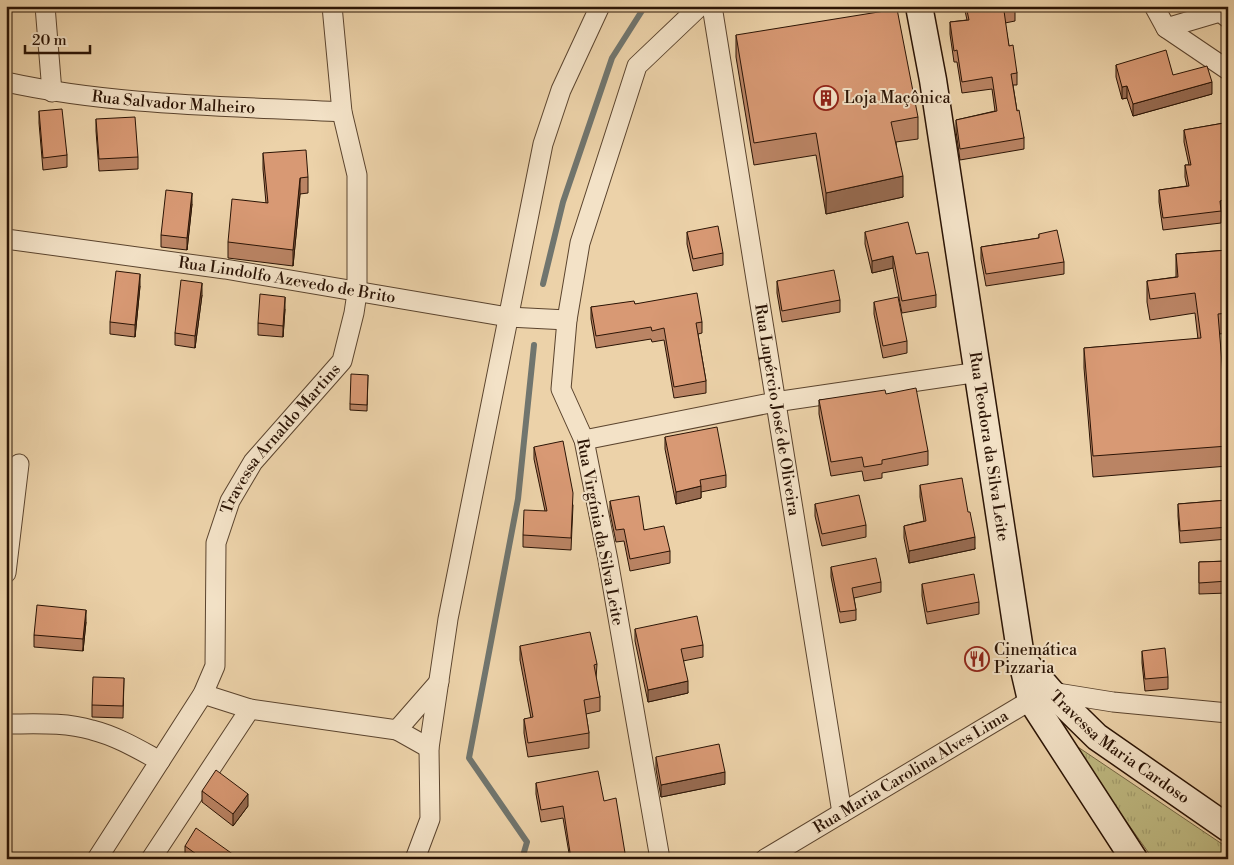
<svg xmlns="http://www.w3.org/2000/svg" width="1234" height="865" font-family="'Libre Bodoni',serif">
<style>
.park{fill:url(#park-tufts);stroke:#756744}
.lines{fill:none;stroke-linecap:round;stroke-linejoin:round}
.stream{stroke:#70756e;stroke-width:6}
.street-casing{stroke:#5b442e;stroke-width:21}
.secondary-casing{stroke:#2b1405;stroke-width:29}
.street{stroke:#f3e2c7;stroke-width:19}
.secondary{stroke:#f3e2c7;stroke-width:26}
.wall{fill:#ba8464;stroke:#2b1405}
.shaded-wall{fill:#976b51;stroke:#2b1405}
.building{fill:#d89974;stroke:#2b1405}
.labels{text-anchor:middle;dominant-baseline:central;stroke-width:4;stroke-linejoin:round;paint-order:stroke}
.poi-label{font-size:16px;fill:#2b1405;stroke:#f3e2c7;text-anchor:start}
.street-label{font-size:16px;fill:#2b1405;stroke:#f3e2c7}
</style>
<defs>
<pattern id="park-tufts" width="24" height="20" patternUnits="userSpaceOnUse" patternTransform="scale(1.25)"><rect width="24" height="20" fill="#bfba82"/><path d="M3 7l-1-3M5 7V3M7 7l1-3M15 17l-1-3M17 17v-4M19 17l1-3" fill="none" stroke="#a49f6f"/></pattern>
</defs>
<rect width="100%" height="100%" fill="#ecd2a9"/>
<filter id="stains"><feTurbulence type="fractalNoise" baseFrequency=".004" numOctaves="4"/><feColorMatrix values="0 0 0 0 .2 0 0 0 0 .09 0 0 0 0 .02 0 0 0 .5 -.17"/></filter>
<radialGradient id="worn" r=".72"><stop offset=".6" stop-color="#630" stop-opacity="0"/><stop offset="1" stop-color="#630" stop-opacity=".3"/></radialGradient>
<path class="park" d="M1069 741 1228 848V859H1153Z"/>
<g class="lines">
<path class="stream" d="M543 284 563 202 612 58 645 6
M522 859 527 842 469 758 518 499 534 345"/>
<defs>
<g id="street">
<path d="M45 6 52 92"/>
<path id="s1" d="M712 6 842 813"/>
<path d="M1154 6 1166 28 1228 70"/>
<path d="M1166 28 1220 12 1228 18"/>
<path id="s2" d="M6 82C115 106 231 106 342 112"/>
<path id="s3" d="M6 239 225 269 508 317 567 320"/>
<path d="M584 440 775 402 979 372"/>
<path d="M6 573 19 464"/>
<path d="M203 694 250 709 397 730 439 682"/>
<path d="M6 724C35 724 65 722 92 730 116 736 138 749 160 761"/>
<path d="M397 730 429 748"/>
<path id="s4" d="M97 859 203 694 215 666 216 543 230 501 253 462 342 361 354 313 357 293V175L342 112 332 6"/>
<path d="M151 859 250 709"/>
<path d="M415 859 430 819 429 748 448 619 543 144 561 90 600 6"/>
<path d="M660 859 608 560 584 440 561 389 567 320 580 243 637 66 700 6"/>
<path id="s5" d="M765 859 1031 700 1051 692 1113 702 1228 713"/>
</g>
<g id="secondary">
<path id="s6" d="M919 6 933 80 1021 657 1031 700 1134 859"/>
<path id="s7" d="M1023 660 1051 692 1097 737 1228 828"/>
</g>
</defs>
<use href="#street" class="street-casing"/>
<use href="#secondary" class="secondary-casing"/>
<use href="#street" class="street"/>
<use href="#secondary" class="secondary"/>
</g>
<path class="wall" d="M964 6H1015V21L1005 23 1009 46 1017 73V85H1013L1017 111 1024 138V149L960 160 956 131V120L995 111 992 89 962 93 957 62H954L950 34V22L967 20Z
M736 35 918 117V139L896 142 903 197 826 214 816 155 754 165 736 57Z
M1116 65 1173 75 1212 94 1133 116 1127 98 1122 99 1116 77Z
M39 111 67 155V167L43 170 39 123Z
M96 119 138 157V169L99 171 96 131Z
M1224 123 1221 223 1163 230 1159 202V190L1187 186 1185 177V165H1189L1184 142V130Z
M263 153 308 177V193L300 194 293 266 228 258V242L266 203 263 169Z
M192 204 187 250 161 247V235Z
M687 232 723 253V265L693 271 687 244Z
M865 232 916 254 936 295V307L902 313 893 268 872 273 865 244Z
M1039 234 1064 262V274L986 286 981 259V247L1039 238Z
M1228 250V333L1219 334 1228 437V466L1093 477 1084 368V348L1198 339 1195 313 1150 320 1147 302V281L1176 277V254Z
M777 281 840 300V312L782 322 777 293Z
M140 286 135 337 110 334V322Z
M202 295 195 348 175 345V333Z
M874 302 907 341V353L883 358 874 314Z
M635 304 702 322V333L698 334 706 381V393L674 398 664 340 652 342 651 339 596 348 591 319V307Z
M285 309 283 337 258 335V323Z
M368 375 367 411 350 410V404Z
M886 394 928 451V465L882 473V478L864 481 862 471 831 476 819 414V400Z
M665 437 726 475V487L701 492V498L676 504 665 449Z
M534 447 573 505 571 550 523 547V535L545 511 534 459Z
M920 485 968 512 975 549 909 563 904 538V526L924 521 920 497Z
M1228 500V539L1180 543 1178 516V504Z
M610 501 670 551V563L630 571 624 541 616 542 610 513Z
M815 504 866 525V537L822 546 815 516Z
M1228 561V593L1199 594V562Z
M831 567 881 582V592L854 598 856 610V620L840 623 831 577Z
M922 584 979 602V614L927 624 922 596Z
M86 622 83 651 34 647V635Z
M635 629 703 645V657L683 661 688 693 648 702 635 641Z
M520 646 597 664 596 679 600 697V711L586 714 589 733V748L528 757 524 733V719L531 718 520 660Z
M1142 651 1168 677V689L1145 691 1142 663Z
M124 678 123 718 92 717V705Z
M656 757 725 784 661 797 656 769Z
M536 783 604 801 626 859H570L563 818 541 822 536 794Z
M202 791 248 806 233 826 202 802Z
M185 846 234 859H186L185 858Z"/>
<path class="shaded-wall" d="M1212 82V94L1133 116V104Z
M1127 86V98L1122 99V87Z
M903 176V197L826 214V193Z
M300 178V194L293 266V250Z
M192 193V204L187 250V238Z
M1228 198V210L1221 212 1220 201Z
M893 256V268L872 273V261Z
M140 274V286L135 337V325Z
M202 283V295L195 348V336Z
M285 297V309L283 337V326Z
M701 486V498L676 504V492Z
M975 537V549L909 563V551Z
M86 610V622L83 651V639Z
M688 681V693L648 702V690Z
M725 772V784L661 797V785Z
M248 794V806L233 826V814Z"/>
<path class="building" d="M966 6H1015V9L1004 11 1009 46 1013 45 1017 73 1011 74 1017 111 1019 110 1024 138 960 149 956 120 997 111 992 77 962 82 957 50 954 51 950 22 969 20Z
M897 9 918 117 891 122 903 176 826 193 816 133 754 143 736 35Z
M1166 50 1173 75 1207 66 1212 82 1133 104 1127 86 1122 87 1116 65Z
M62 109 67 155 43 158 39 111Z
M135 117 138 157 99 159 96 119Z
M1224 123 1228 185V198L1220 201 1221 211 1163 218 1159 190 1189 186 1185 165H1191L1184 130Z
M306 150 308 177 300 178 293 250 228 242 232 199 268 203 263 153Z
M166 190 192 193 187 238 161 235Z
M908 222 916 254 928 252 936 295 902 301 893 256 872 261 865 232Z
M718 226 723 253 693 259 687 232Z
M1057 230 1064 262 986 274 981 247 1039 238V234Z
M1228 250V313L1218 314 1228 437V446L1093 456 1084 348 1201 338 1195 293 1150 299 1147 281 1178 277 1176 254Z
M834 270 840 300 782 311 777 281Z
M116 271 140 274 135 325 110 322Z
M181 280 202 283 195 336 175 333Z
M697 293 702 322 696 323 706 381 674 387 664 328 652 331 651 327 596 336 591 307 634 301 635 304Z
M260 294 285 297 283 326 258 323Z
M898 297 907 341 883 346 874 302Z
M351 374 368 375 367 405 350 404Z
M916 388 928 451 882 460V464L864 467 862 457 831 462 819 400 885 390 886 394Z
M717 427 726 475 700 480 701 486 676 492 665 437Z
M563 441 573 493 571 538 523 535 524 510 547 511 534 447Z
M962 478 968 512H970L975 537 909 551 904 526 926 521 920 485Z
M859 495 866 525 822 534 815 504Z
M639 496 644 530 664 526 670 551 630 559 624 529 616 530 610 501Z
M1228 500V527L1180 531 1178 504Z
M876 558 881 582 852 588 856 610 840 612 831 567Z
M1228 561V581L1199 583V562Z
M974 574 979 602 927 612 922 584Z
M37 605 86 610 83 639 34 635Z
M697 616 703 645 681 649 688 681 648 690 635 629Z
M590 632 597 664 594 665 600 697 584 700 589 733 528 743 524 719 533 717 520 646Z
M1165 648 1168 677 1145 679 1142 651Z
M93 677 124 678 123 706 92 705Z
M719 744 725 772 661 785 656 757Z
M216 770 248 794 233 814 202 791Z
M598 771 604 801 616 798 626 859H571L563 806 541 810 536 783Z
M196 828 234 855 232 859H203L185 846Z"/>
<defs>
<symbol id="building-ring" viewBox="-11 -11 22 22"><circle r="9.5" fill="#f3e2c7" stroke="#8f2418" stroke-width="1.5"/><path d="M-4-6H4V6H1V3H-1V6H-4ZM-2.5-4.3h1.7v1.8h-1.7ZM.8-4.3h1.7v1.8H.8ZM-2.5-1h1.7V.8h-1.7ZM.8-1h1.7V.8H.8Z" fill="#8f2418"/></symbol>
<symbol id="restaurant-ring" viewBox="-11 -11 22 22"><circle r="9.5" fill="#f3e2c7" stroke="#8f2418" stroke-width="1.5"/><path d="M-5-6h1v4h1v-4h1v4h1v-4h1v5L-1.5 .5V6h-2V.5L-5-1ZM5-6V6H3V1.5H1.5Q1.5-4 5-6Z" fill="#8f2418"/></symbol>
</defs>
<g fill-rule="evenodd">
<use href="#building-ring" x="812" y="84" width="28" height="28"/>
<use href="#restaurant-ring" x="963" y="645" width="28" height="28"/>
</g>
<g class="labels">
<g class="poi-label">
<text x="844" y="98">Loja Maçônica</text>
<text x="994" y="650">Cinemática<tspan x="994" dy="18">Pizzaria</tspan></text>
</g>
<g class="street-label">
<text stroke="none"><textPath href="#s2" startOffset="169">Rua Salvador Malheiro</textPath></text>
<text stroke="none"><textPath href="#s3" startOffset="284">Rua Lindolfo Azevedo de Brito</textPath></text>
<text stroke="none"><textPath href="#s1" startOffset="409">Rua Lupércio José de Oliveira</textPath></text>
<text stroke="none"><textPath href="#s4" startOffset="474">Travessa Arnaldo Martins</textPath></text>
<text stroke="none"><textPath href="#s6" startOffset="446">Rua Teodora da Silva Leite</textPath></text>
<text transform="translate(600 532) rotate(79)">Rua Virgínia da Silva Leite</text>
<text stroke="none"><textPath href="#s7" startOffset="131">Travessa Maria Cardoso</textPath></text>
<text stroke="none"><textPath href="#s5" startOffset="170">Rua Maria Carolina Alves Lima</textPath></text>
</g>
</g>
<rect width="1234" height="865" fill="none" stroke="#ecd2a9" stroke-width="25"/>
<rect x="8" y="8" width="1219" height="850" fill="none" stroke="#2b1405" stroke-width="2.5"/>
<rect x="12" y="12" width="1209" height="840" fill="none" stroke="#2b1405"/>
<path d="M25 45v8h65v-8" fill="none" stroke="#2b1405" stroke-width="2.5"/>
<text x="32" y="45" font-size="15" fill="#2b1405" stroke="#f3e2c7" stroke-width="4" paint-order="stroke">20 m</text>
<rect width="100%" height="100%" filter="url(#stains)"/>
<rect width="100%" height="100%" fill="url(#worn)"/>
</svg>
